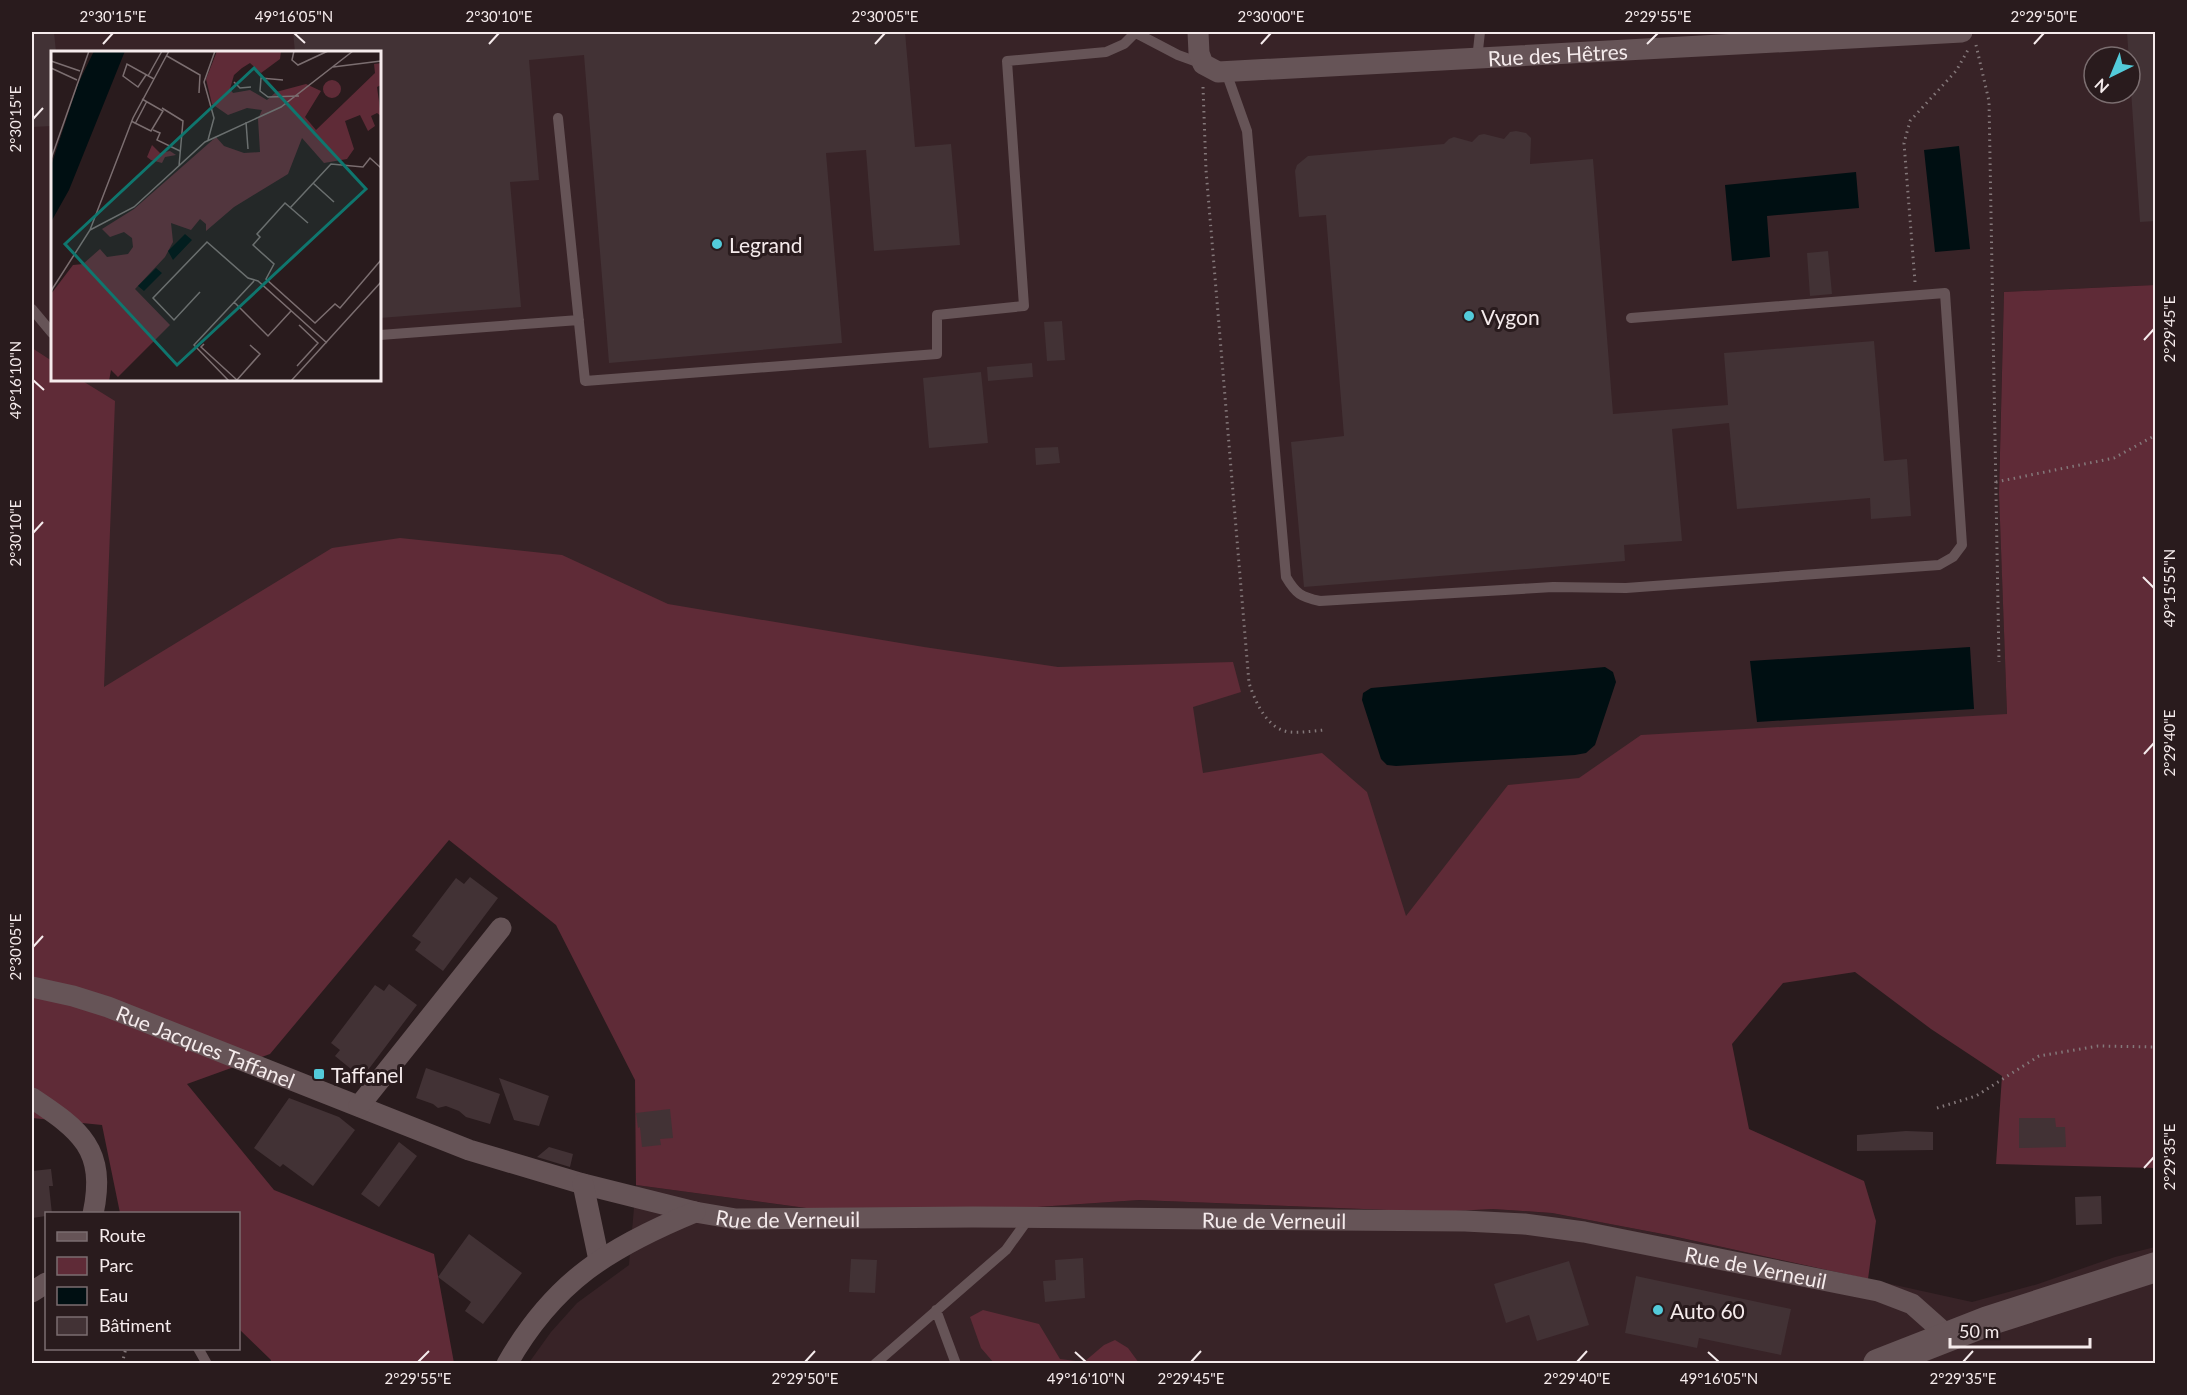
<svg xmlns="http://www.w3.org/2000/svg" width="2187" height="1395" font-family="Lato,sans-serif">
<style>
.built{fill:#382327;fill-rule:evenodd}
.green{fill:#5f2b37}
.water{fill:#000f12}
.building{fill:#423235}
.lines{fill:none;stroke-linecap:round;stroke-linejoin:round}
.path{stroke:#84787a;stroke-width:3;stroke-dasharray:1.5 4.5;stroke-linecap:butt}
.service{stroke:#665457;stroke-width:10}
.minor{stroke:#665457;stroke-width:21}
.secondary{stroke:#665457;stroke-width:30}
.ticks{fill:none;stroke:#f5ebec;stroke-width:2}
.poi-dot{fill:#53cbda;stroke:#291b1d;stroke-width:2}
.labels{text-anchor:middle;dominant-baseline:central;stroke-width:6;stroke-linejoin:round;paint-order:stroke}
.street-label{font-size:21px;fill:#f5ebec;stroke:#291b1d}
.poi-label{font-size:21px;fill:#f5ebec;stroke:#291b1d;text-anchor:start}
.inset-road{fill:none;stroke:#7b6e70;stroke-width:1.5}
.view{fill:#0f766e;fill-opacity:0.15;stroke:#0f766e;stroke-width:3}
.inset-edge{fill:none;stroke:#f5ebec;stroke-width:3}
.neatline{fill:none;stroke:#f5ebec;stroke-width:2}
.ticks-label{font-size:15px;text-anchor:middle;fill:#f5ebec}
</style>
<rect width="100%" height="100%" fill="#291b1d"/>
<path class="built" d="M32 32H2155V285L2004 292 1999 486 2007 714 1444 954 899 672 32 765ZM52 52H380V380H52ZM2094 57H2130V93H2094Z
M636 1185 865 1216 939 1214 1139 1200 1437 1212 1493 1209 1552 1213 1668 1235 1972 1302 2038 1284 2115 1257 2155 1247V1363L528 1364 551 1332 577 1303 629 1265Z"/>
<path class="green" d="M2155 285V1168L1996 1164 2002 1076 1931 1029 1855 972 1783 983 1732 1044 1749 1129 1864 1181 1876 1221 1868 1279 1668 1235 1552 1213 1493 1209 1437 1212 1139 1200 939 1214 865 1216 636 1185 635 1080 556 925 449 840 270 1054 187 1084 274 1190 434 1254 454 1363H271V1360L239 1329 238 1214 120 1213 102 1125 32 1118V348L52 361V380H81L115 401 104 687 332 548 400 538 562 555 668 604 924 647 1058 667 1233 662 1241 692 1193 707 1203 773 1322 753 1367 792 1406 916 1508 785 1579 778 1641 735 2007 714 1999 493 2004 292Z
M983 1310 1039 1324 1060 1359 1084 1362 1104 1345 1115 1340 1128 1348 1139 1363H994L981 1348 970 1317Z"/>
<path class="water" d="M1959 146 1970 249 1935 252 1924 150Z
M1856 172 1859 208 1767 216 1770 257 1732 261 1725 185Z
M1970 647 1974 709 1757 722 1750 661Z
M1605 667 1613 672 1616 682 1595 745 1586 753 1575 755 1396 766 1387 765 1381 759 1362 700 1363 693 1371 688Z"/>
<path class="building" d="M32 32H54L56 52H52V126L32 127Z
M293 32H905L915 147 951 144 960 245 874 251 866 150 826 153 842 343 609 363 584 55 529 60 539 180 510 182 521 307 380 318V52H295Z
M2127 32H2156V221L2140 222Z
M1516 131 1526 133 1531 138 1530 164 1593 159 1613 414 1728 405 1724 353 1874 341 1884 461 1907 459 1911 516 1871 519 1870 498 1737 509 1729 423 1672 429 1682 541 1624 545 1625 561 1304 587 1291 442 1344 436 1326 215 1299 217 1295 171 1297 165 1308 156 1444 144 1449 139 1454 137 1472 142 1479 135 1484 134 1504 139 1510 132Z
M1828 251 1832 294 1810 296 1807 253Z
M1062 321 1065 360 1047 361 1044 322Z
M1032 363 1033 377 988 381 987 367Z
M981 372 988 443 929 448 923 378Z
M1058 447 1060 463 1036 465 1035 448Z
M470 877 498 898 443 971 415 950 421 942 412 936 456 878 464 884Z
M389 984 417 1005 362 1078 335 1056 340 1050 331 1043 375 985 384 991Z
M426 1068 500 1094 490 1124 466 1117 459 1111 446 1106 438 1108 433 1104 416 1098Z
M499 1078 549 1096 539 1126 514 1120Z
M289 1098 339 1117 355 1130 313 1186 283 1164 280 1167 254 1148Z
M670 1109 673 1138 660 1139 661 1145 642 1147 640 1127 638 1128 636 1113Z
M2019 1118H2055L2056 1127H2065L2066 1147 2019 1148Z
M1906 1131 1933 1132V1150L1857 1151V1135Z
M399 1142 417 1156 379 1207 361 1194Z
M549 1147 573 1154 570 1167 537 1157Z
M51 1169 53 1186H49L52 1214H46V1216L32 1218V1171Z
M2101 1196 2102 1224 2076 1225 2075 1197Z
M469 1234 522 1273 483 1324 465 1311 471 1302 438 1277Z
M1083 1258 1085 1298 1045 1302 1043 1281 1056 1280 1055 1260Z
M851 1259 877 1260 875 1293 849 1292Z
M1569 1261 1589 1325 1537 1341 1529 1315 1506 1323 1494 1284Z
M1636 1276 1791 1309 1781 1355 1699 1338 1697 1348 1625 1333Z"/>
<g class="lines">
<path class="path" d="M1976 45 1989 101 1999 662
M1203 87 1206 170 1249 683C1255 701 1267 730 1290 732 1301 733 1313 731 1324 730
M1915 282 1904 143 1910 121 1956 71 1968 50
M1996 482 2114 458 2156 435
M1937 1108 1976 1096 2039 1056 2098 1046 2156 1047
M122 1364 126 1348"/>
<path class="service" d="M1136 33 1178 55 1203 64
M1477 59 1480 32
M1226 72 1247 131 1286 577C1296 594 1301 597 1320 601L1553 587 1626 588 1939 565 1953 557 1962 545 1945 293 1631 318
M558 118 585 381 937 354V315L1024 306 1007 61 1106 52 1124 44 1136 32
M32 309 52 333
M380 335 579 320
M936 1310 956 1364
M198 1348 207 1364
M875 1364 1006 1250 1029 1218"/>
<g class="minor">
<path id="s1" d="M1198 32 1199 53 1203 64 1218 72 1962 32"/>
<path id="s2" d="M32 987 73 996 108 1007 469 1150 583 1184 695 1212 736 1219 973 1217 1465 1221 1524 1224 1584 1232 1878 1291 1912 1304 1948 1336"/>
<path d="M32 1098C80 1130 107 1149 93 1214"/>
<path d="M359 1106 501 928"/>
<path d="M583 1184 599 1260"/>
<path d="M32 1292 46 1283"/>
<path d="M507 1364C554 1281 610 1247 695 1212"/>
</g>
<path class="secondary" d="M1878 1364 1988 1321 2156 1267"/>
</g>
<path class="ticks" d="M294 33 305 43M103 44 113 33M489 44 499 33M875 44 885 33M1261 44 1271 33M1647 44 1658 33M2034 44 2044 33M33 119 43 108M2144 340 2154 329M33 380 44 390M33 533 43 522M2143 577 2154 588M2144 754 2154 743M33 947 43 936M2144 1168 2154 1157M1075 1352 1086 1362M1708 1352 1719 1362M418 1362 429 1351M805 1362 815 1351M1191 1362 1201 1351M1577 1362 1587 1351M1963 1362 1973 1351"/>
<g class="poi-dot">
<circle cx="717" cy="244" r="6"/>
<circle cx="1469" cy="316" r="6"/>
<rect x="313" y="1068" width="12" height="12" rx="3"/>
<circle cx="1658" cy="1310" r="6"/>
</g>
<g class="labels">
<g class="street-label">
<text stroke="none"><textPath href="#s1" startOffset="390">Rue des Hêtres</textPath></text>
<text stroke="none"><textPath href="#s2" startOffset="184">Rue Jacques Taffanel</textPath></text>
<text stroke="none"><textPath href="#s2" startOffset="795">Rue de Verneuil</textPath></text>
<text stroke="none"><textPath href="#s2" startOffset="1281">Rue de Verneuil</textPath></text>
<text stroke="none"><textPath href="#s2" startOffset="1767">Rue de Verneuil</textPath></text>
</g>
<g class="poi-label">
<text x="729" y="244">Legrand</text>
<text x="1481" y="316">Vygon</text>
<text x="331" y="1074">Taffanel</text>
<text x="1670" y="1310">Auto 60</text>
</g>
</g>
<g transform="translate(51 51)">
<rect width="330" height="330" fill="#291b1d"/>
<path d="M166 0H230L229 8 210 22 199 12 191 17 183 24 179 38 182 42 199 39 216 49 225 41 255 33 270 40 254 66 265 79 324 22 323 13 330 12V34L326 36 330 65 326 62 320 65 324 75 317 80 309 64 294 70 303 98 296 108 273 112 251 87 237 123 183 156 155 180V173L149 168 140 179 120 172 122 191 114 206 84 238 119 274 67 326 60 319 58 330H0V243L22 214 32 213 49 198 56 206 77 203 82 196 81 187 73 181 59 186 51 178 83 158 165 86 173 95 193 102 209 101 207 68 211 59 196 57 177 64 161 53 155 28ZM272 38a9 9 0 1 1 18 0a9 9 0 1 1-18 0ZM101 94 109 102 119 100 125 104 114 106 111 112 100 109 96 106Z" fill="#5f2b37"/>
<path d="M43 0H74L18 139 0 171V115L27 33ZM134 183 141 189 122 209 117 200ZM105 217 111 222 93 240 87 235Z" fill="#000f12"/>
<path class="inset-road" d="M243 0 241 9 247 14 277 0M116 5 149 24 148 42M0 10 29 20M282 16 330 10M0 17 26 29M95 24 87 36 72 25 76 13 103 28M97 25 111 0M232 29 210 27 209 40 217 46 248 45M183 31 189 37 200 36M111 57 132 70 128 115M80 70 100 80 112 60 91 48M195 71 197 98M84 73 96 50M102 79 109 82 106 89 129 100M157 89 163 67 153 31 164 0M0 108 38 0M262 132 283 151M239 157 280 113 312 116 319 107 330 117M257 172 234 152 206 183 209 186 202 194 223 213 215 228 264 272 284 253 289 257 330 209M39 179 83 156 154 91 230 56 302 0M0 240 39 179 82 67 118 0M149 241 123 269 102 247 156 191 197 227 207 230 276 292M183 251 217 285 240 260M153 293 150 296 186 329M246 315 267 292 248 274M178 330 143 294 203 230M185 330 209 303 199 294M240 330 330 231"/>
<path class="view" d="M203 17 315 138 126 314 14 193Z"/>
<rect width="330" height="330" class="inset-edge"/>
</g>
<rect width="2187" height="1395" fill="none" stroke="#291b1d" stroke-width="66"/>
<rect x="45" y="1212" width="195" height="138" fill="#291b1d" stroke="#7b6e70" stroke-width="1.5"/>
<rect x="57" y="1232" width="30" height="9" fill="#665457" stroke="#7b6e70" stroke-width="1.5"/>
<text x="99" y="1242" font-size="18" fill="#f5ebec">Route</text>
<rect x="57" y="1257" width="30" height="18" fill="#5f2b37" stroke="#7b6e70" stroke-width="1.5"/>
<text x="99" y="1272" font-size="18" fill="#f5ebec">Parc</text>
<rect x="57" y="1287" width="30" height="18" fill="#000f12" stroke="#7b6e70" stroke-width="1.5"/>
<text x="99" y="1302" font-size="18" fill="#f5ebec">Eau</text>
<rect x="57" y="1317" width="30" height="18" fill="#423235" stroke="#7b6e70" stroke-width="1.5"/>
<text x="99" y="1332" font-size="18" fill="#f5ebec">Bâtiment</text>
<g transform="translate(2112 75) rotate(223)"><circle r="28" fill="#291b1d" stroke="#7b6e70" stroke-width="1.5"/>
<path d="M0-4.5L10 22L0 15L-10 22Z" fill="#53cbda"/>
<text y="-9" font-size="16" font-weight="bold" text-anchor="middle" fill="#f5ebec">N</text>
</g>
<path d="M1950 1338v9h140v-9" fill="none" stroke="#f5ebec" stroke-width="3"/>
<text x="1959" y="1338" font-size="18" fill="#f5ebec" stroke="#291b1d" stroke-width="4.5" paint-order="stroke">50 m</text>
<rect x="33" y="33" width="2121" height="1329" class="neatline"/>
<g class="ticks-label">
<text x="113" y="22">2°30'15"E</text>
<text x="294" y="22">49°16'05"N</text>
<text x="499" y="22">2°30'10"E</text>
<text x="885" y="22">2°30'05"E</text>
<text x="1271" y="22">2°30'00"E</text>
<text x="1658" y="22">2°29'55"E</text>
<text x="2044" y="22">2°29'50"E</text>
<text transform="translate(16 119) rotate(-90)" y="5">2°30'15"E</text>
<text transform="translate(2170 329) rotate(-90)" y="5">2°29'45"E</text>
<text transform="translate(16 380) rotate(-90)" y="5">49°16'10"N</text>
<text transform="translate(16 533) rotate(-90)" y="5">2°30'10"E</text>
<text transform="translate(2170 588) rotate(-90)" y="5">49°15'55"N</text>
<text transform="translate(2170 743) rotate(-90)" y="5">2°29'40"E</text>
<text transform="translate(16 947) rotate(-90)" y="5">2°30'05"E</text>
<text transform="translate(2170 1157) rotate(-90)" y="5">2°29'35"E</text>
<text x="418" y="1384">2°29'55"E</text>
<text x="805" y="1384">2°29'50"E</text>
<text x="1086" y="1384">49°16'10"N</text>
<text x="1191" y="1384">2°29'45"E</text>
<text x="1577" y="1384">2°29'40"E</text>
<text x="1719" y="1384">49°16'05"N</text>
<text x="1963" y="1384">2°29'35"E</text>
</g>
</svg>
